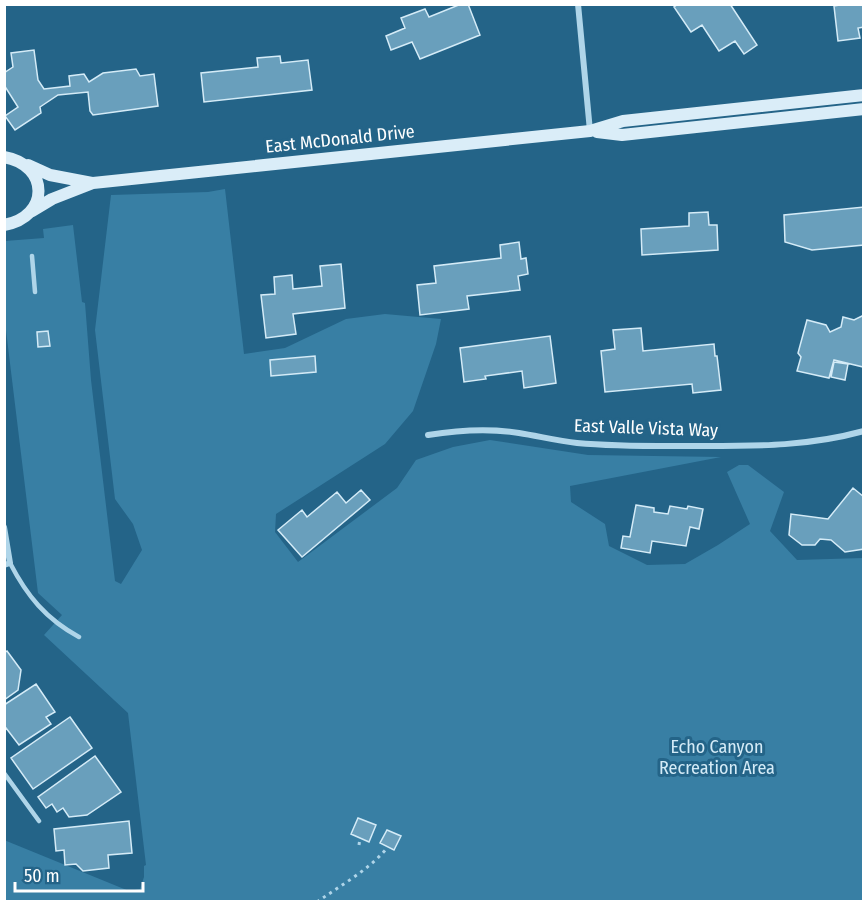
<svg xmlns="http://www.w3.org/2000/svg" width="868" height="906" font-family="'Fira Sans Condensed',sans-serif">
<style>
.green{fill:#387fa4}
.building{fill:#699fbc;stroke:#d4ebf7;stroke-width:1.5}
.lines{fill:none;stroke-linecap:round;stroke-linejoin:round}
.path{stroke:#afd5e9;stroke-width:3;stroke-dasharray:3 4.5;stroke-linecap:butt}
.lane{stroke:#afd5e9;stroke-width:4.5}
.street{stroke:#afd5e9;stroke-width:6}
.secondary{stroke:#daedf8;stroke-width:12}
.labels{text-anchor:middle;dominant-baseline:central;stroke-width:6;stroke-linejoin:round;paint-order:stroke}
.street-label{font-size:18px;fill:#fff;stroke:#246488}
.park-label{font-size:18px;fill:#d4ebf7;stroke:#246488}
</style>
<rect width="100%" height="100%" fill="#246488"/>
<path class="green" d="M225 189 244 354 285 348 346 319 385 314 441 319 436 344 413 411 385 444 276 514 275 532 298 562 397 488 416 460 453 447 490 440 588 455 721 457 570 486 571 502 605 524 609 546 647 565 685 564 718 545 750 524 727 472 739 465H748L784 492 770 531 797 560 863 558V901H5L4 840 129 891 140 889 144 877V866L146 865 128 713 44 635 62 615 38 593 4 314 5 241 44 238 43 229 73 225 82 302 85 303 91 380 115 581 121 584 142 550 133 524 115 499 95 330 111 195 208 192Z"/>
<path class="building" d="M461 4H468L480 35 420 59 412 42 391 50 386 36 405 28 401 18 425 9 429 17Z
M730 4 757 45 744 54 735 41 719 51 702 25 691 32 674 7 678 4Z
M845 4H864V27L858 28 860 38 838 41 834 6Z
M34 50 38 80 44 89 70 86 69 76 84 74 89 82 103 73 136 69 140 76 154 74 158 106 93 115 90 111 88 92 58 95 40 107 41 113 15 130 5 116 18 107 4 85V73L13 67 11 53Z
M280 56 281 63 308 60 312 90 204 102 201 73 258 67 257 58Z
M864 207V245L812 250 785 242 784 215Z
M708 212 709 225H717L718 250 642 255 641 229 689 226V213Z
M519 242 521 259 526 258 528 274 518 276 520 290 467 296 469 309 420 315 417 285 436 283 434 266 501 258 500 245Z
M341 264 345 308 293 314 296 334 266 338 261 295 275 294 274 277 292 275 293 289 322 286 320 266Z
M864 315 863 367 834 360 829 378 797 371 801 357 798 353 807 320 826 325 830 332 841 327 843 317 854 320Z
M641 328 643 351 714 344 715 356H717L721 390 693 393 692 384 605 392 601 351 615 349 613 330Z
M48 331 50 346 38 347 37 332Z
M550 336 556 383 524 388 522 371 485 376 486 379 464 382 460 348Z
M315 356 316 372 271 376 270 360Z
M834 362 848 364 845 380 831 377Z
M853 488 864 497V549L845 552 831 540 820 539 815 545H802L789 535 791 514 828 519Z
M361 490 370 500 302 557 278 530 302 510 307 517 337 492 346 503Z
M636 505 654 508V512L668 514 670 506 687 509 688 506 703 509 699 529 690 527 686 546 652 541 650 553 621 548 623 536 630 537Z
M7 651 21 670 18 690 4 700V653Z
M36 684 55 712 46 717 51 724 19 745 6 728 4 729V705Z
M70 717 92 748 33 789 11 758Z
M95 756 121 792 87 815 69 817 63 808 57 812 52 804 46 808 38 797Z
M358 818 376 825 369 842 351 834Z
M129 821 132 853 108 855 109 868 83 871 76 864 65 865 64 850 56 851 54 829Z
M387 830 401 836 394 850 380 843Z"/>
<g class="lines">
<path class="path" d="M359 845 360 838
M317 902C341 885 369 870 388 847"/>
<path class="lane" d="M32 256 35 292
M10 563C27 596 46 619 79 637
M4 773 39 821"/>
<path class="street" d="M578 4 590 131
M428 435C459 430 488 428 519 433 538 436 558 441 577 443 620 447 663 446 705 446 761 446 809 446 864 431
M4 527 10 563 4 565"/>
<path class="secondary" d="M597 132 622 135 864 109
M4 157C50 165 50 217 4 225
M28 165 50 175 92 183
M32 211 52 199 93 183 590 131 623 121 864 95"/>
</g>
<g class="labels">
<g class="street-label">
<text transform="translate(340 139) rotate(-6)">East McDonald Drive</text>
<text transform="translate(646 428) rotate(2)">East Valle Vista Way</text>
</g>
<g class="park-label">
<text x="717" y="747">Echo Canyon<tspan x="717" dy="21">Recreation Area</tspan></text>
</g>
</g>
<rect width="868" height="906" fill="none" stroke="#ffffff" stroke-width="12"/>
<path d="M15 882v9h128v-9" fill="none" stroke="#ffffff" stroke-width="3"/>
<text x="24" y="882" font-size="18" fill="#ffffff" stroke="#246488" stroke-width="4.5" paint-order="stroke">50 m</text>
</svg>
